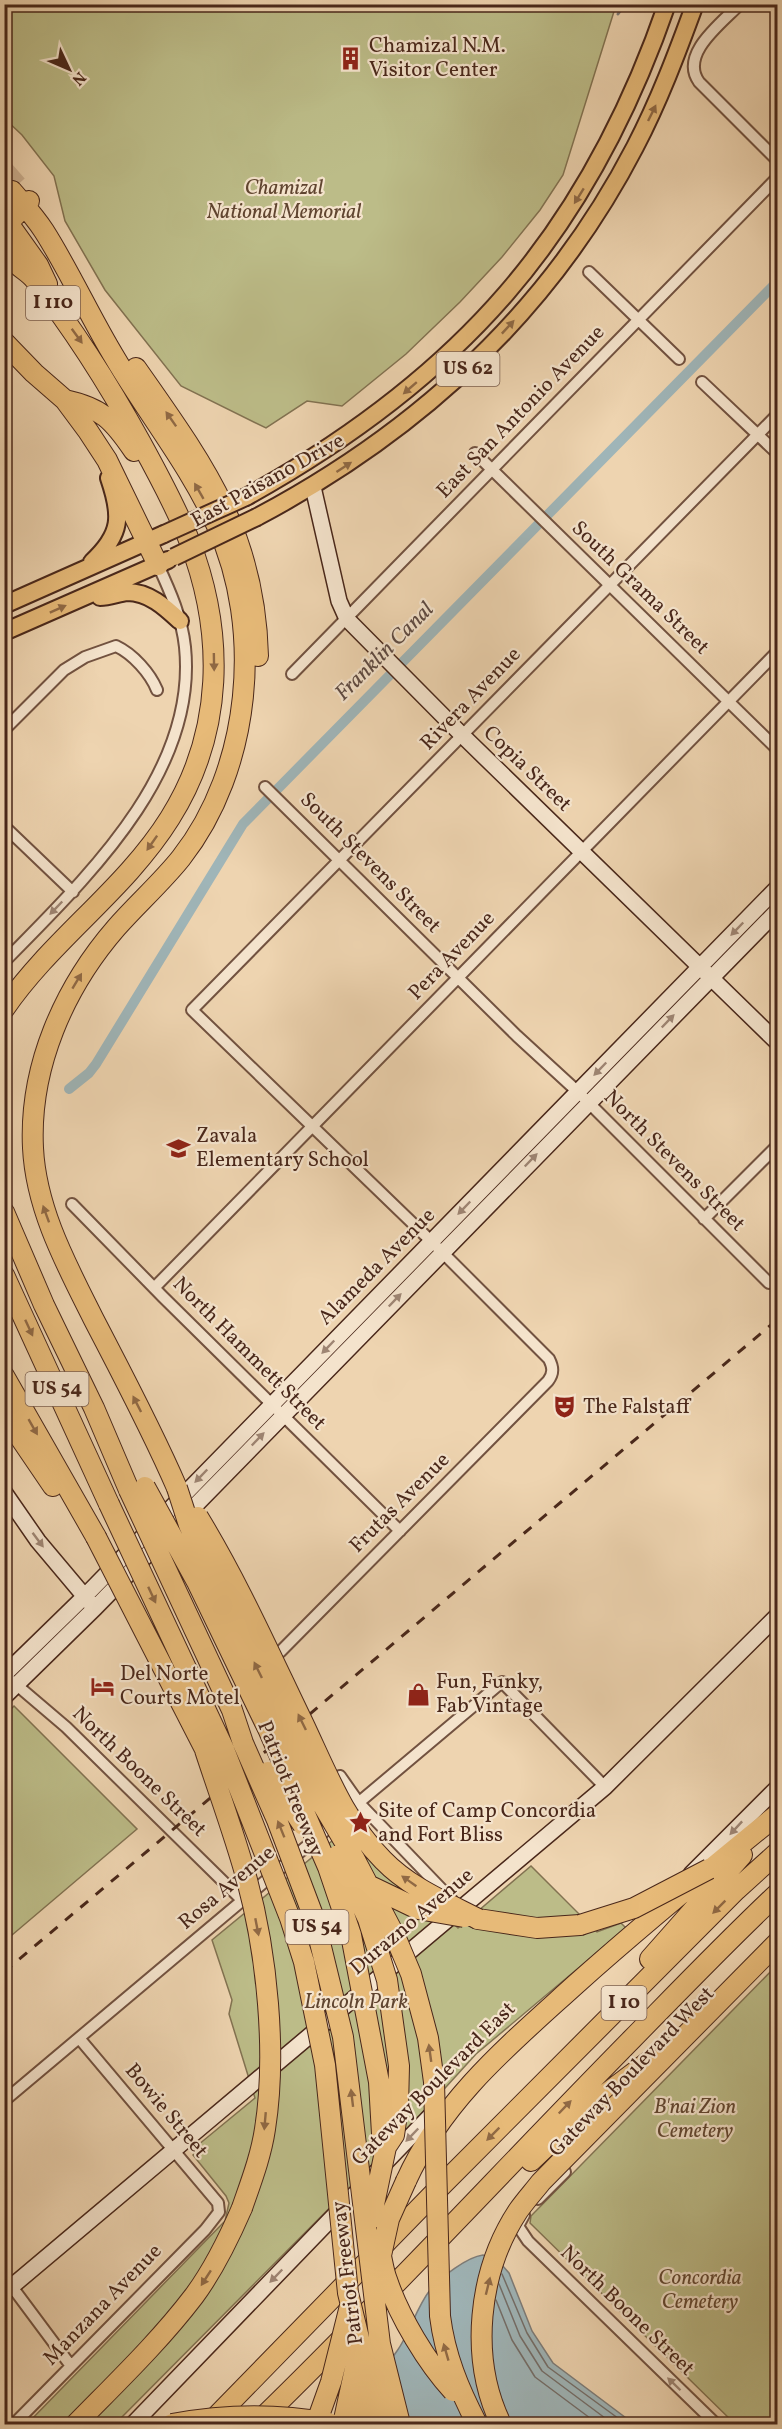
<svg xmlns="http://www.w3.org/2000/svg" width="782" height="2429" font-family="Vollkorn,serif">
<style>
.green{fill:#bcbc88;stroke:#827251;stroke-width:1.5}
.water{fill:#9fb5b8;stroke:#7d7c79;stroke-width:1.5}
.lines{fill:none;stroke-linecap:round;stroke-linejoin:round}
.shore{stroke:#746e69;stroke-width:1.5}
.stream{stroke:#7d7c79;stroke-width:3}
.canal{stroke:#9fb5b8;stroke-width:10}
.highway-tunnel{stroke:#cdb192;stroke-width:20;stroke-dasharray:20 10;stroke-linecap:butt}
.street-casing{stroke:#725240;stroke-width:14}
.secondary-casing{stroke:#49271a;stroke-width:18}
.primary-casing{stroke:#49271a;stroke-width:20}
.highway-casing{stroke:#49271a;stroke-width:22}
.street{stroke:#f4e3cc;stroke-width:10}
.secondary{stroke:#f4e3cc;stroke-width:15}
.primary{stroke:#e7ba78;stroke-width:16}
.highway{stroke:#e7ba78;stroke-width:20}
.rail{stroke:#49271a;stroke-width:3;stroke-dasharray:10 10;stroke-linecap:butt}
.primary-bridge-casing{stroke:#49271a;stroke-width:20;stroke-linecap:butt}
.highway-bridge-casing{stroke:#49271a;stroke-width:22;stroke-linecap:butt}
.primary-bridge{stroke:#e7ba78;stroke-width:16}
.highway-bridge{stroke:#e7ba78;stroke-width:20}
.oneway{fill:#906944}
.oneway2{fill:#9e8573}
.labels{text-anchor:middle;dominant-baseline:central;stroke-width:4.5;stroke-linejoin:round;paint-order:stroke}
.shield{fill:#f4e3cc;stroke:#7c5f4f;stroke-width:1.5}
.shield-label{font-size:20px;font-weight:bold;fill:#49271a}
.poi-label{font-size:21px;fill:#49271a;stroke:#f4e3cc;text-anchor:start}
.park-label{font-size:21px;font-style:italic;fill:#604530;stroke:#f4e3cc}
.street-label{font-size:21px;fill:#49271a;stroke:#f4e3cc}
.water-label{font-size:22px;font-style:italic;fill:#5e4a42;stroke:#f4e3cc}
</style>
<rect width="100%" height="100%" fill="#eed4b0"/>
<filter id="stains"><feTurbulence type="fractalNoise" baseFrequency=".00333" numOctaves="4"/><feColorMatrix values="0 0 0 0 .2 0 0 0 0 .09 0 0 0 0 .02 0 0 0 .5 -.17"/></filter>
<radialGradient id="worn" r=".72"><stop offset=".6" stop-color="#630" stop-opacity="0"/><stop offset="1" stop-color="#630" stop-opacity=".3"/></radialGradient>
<path class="green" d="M4 5 5 4 616 5 563 175 540 210 502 257 460 302 406 354 342 406 307 401 266 428 181 386 105 290 65 221 54 176 22 135 5 119Z
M14 1706 137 1829 5 1941 4 1716Z
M355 1822 382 1852 458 1928 531 1866 597 1932 621 1923 626 1928 476 2054 406 2131 115 2424H27L225 2221 229 2203 226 2196 193 2155 198 2149V2145L255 2098 229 2014 232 2000 212 1940Z
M777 1965V2424H735L530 2223 531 2216Z"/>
<path class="water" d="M483 2255 502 2265 509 2273 532 2331 553 2363 634 2424H327C347 2410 383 2372 397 2351 410 2333 416 2308 430 2290 441 2277 467 2257 483 2255Z"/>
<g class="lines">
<path class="shore" d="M502 2274 527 2333 548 2367 626 2424
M499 2284 520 2336 542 2371 613 2424
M496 2300 512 2340 535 2377 598 2424"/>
<path class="stream" d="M618 14 625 4"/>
<path class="canal" d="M69 1089 89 1073 96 1064 243 824 778 281"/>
<path class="highway-tunnel" d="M4 170 18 186"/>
<defs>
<path id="street" d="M740 4C722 23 679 54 699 82L778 161
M589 272 679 359
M702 382 778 454
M475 453 778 750
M292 674 778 177
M4 730 64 670 85 657 116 646C133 654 150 673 157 690
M265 787 517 1036 578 1092 769 1283
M4 826 73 892
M4 962C85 879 198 774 185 647 182 618 170 591 158 565
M72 1204 163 1297 400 1531
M704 1219 778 1145
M155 1287 778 651
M280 1652 548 1381C554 1373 553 1367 549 1359L432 1242 192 1010 778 414
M12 1681 66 1727 242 1900
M340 1776 359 1803 452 1900
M4 2101 502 1682 605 1787
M538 2199 565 2172
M524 2215 518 2226 528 2241 716 2424
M4 2276 71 2366
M14 2424 205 2230 219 2212 218 2203 79 2038"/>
<path id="secondary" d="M313 487 339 601 347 619 463 736 778 1043
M4 1492 38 1541 91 1604
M4 1675 84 1597 778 887
M4 1697 95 1608 778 910
M691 1874 778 1787
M4 2293 605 1787 778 1615
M133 2424 438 2108"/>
<path id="primary" d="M246 497C459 379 587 236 667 4
M257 517C419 431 550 311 635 147 659 101 677 53 695 4
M92 562C122 534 122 516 109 478
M100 597C110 597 118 593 127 592 149 592 165 607 180 621
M4 605 164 534
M4 632 168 560"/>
<path id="highway" d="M12 191C23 204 35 217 44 231 70 272 90 317 115 358 148 414 191 467 217 526 264 629 251 769 181 858 161 883 137 904 116 928 64 988 29 1067 33 1148 36 1209 66 1264 93 1318 122 1374 152 1430 177 1488
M29 201 8 223 38 265 47 284
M4 244 13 249 15 262C21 269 29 272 35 280 75 331 109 385 141 443 158 474 176 507 189 540 225 633 224 732 170 818 125 890 52 939 4 1009
M4 342 34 373 65 400 88 431 107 460 158 565
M136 368C204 465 255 533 258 656
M65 400C102 408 113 420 134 451
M4 1212 44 1305 94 1408 129 1490
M4 1275 109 1504
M4 1376 96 1537
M4 1414 53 1486
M478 1919 537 1928 580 1925
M650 1959 742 1855
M531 2161 586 2109 660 2053
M406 2181C443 2099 510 2044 575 1985 641 1926 709 1870 778 1814
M76 2424C116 2383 159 2342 194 2296 214 2269 229 2238 242 2208
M209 2424 443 2184 736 1890 778 1852
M256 2424C385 2299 507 2166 633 2038 681 1989 728 1940 778 1893"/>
</defs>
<use href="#street" class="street-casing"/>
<use href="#secondary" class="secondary-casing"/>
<use href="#primary" class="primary-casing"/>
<use href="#highway" class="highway-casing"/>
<use href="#street" class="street"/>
<use href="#secondary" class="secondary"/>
<use href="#primary" class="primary"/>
<use href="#highway" class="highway"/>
<path class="rail" d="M4 1972 778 1319"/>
<defs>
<path id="primary-bridge" d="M164 534 246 497
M174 557 257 517"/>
<path id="highway-bridge" d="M145 1487 197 1582 269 1731 328 1867 351 1935 379 2082 382 2134 386 2147
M177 1488 189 1525 308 1780 354 1858 395 1936 411 1974 428 2038 434 2082 440 2316C445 2356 459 2389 477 2424
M129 1490 232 1710 243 1743 277 1820 314 1918 343 2037 380 2344 400 2424
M109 1504 223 1747 290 1918 304 1962 325 2065 348 2293 380 2424
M198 1517C239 1584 271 1657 305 1727 327 1774 346 1823 383 1860 409 1887 445 1902 478 1919
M96 1537 211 1761
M205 1750C219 1793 235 1836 247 1880 267 1954 277 2053 265 2129 261 2156 251 2182 242 2208
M268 1772 303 1825
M338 1855 368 1919 387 1980 399 2066 398 2107 394 2135 386 2147 371 2219
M368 1885 418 1909 464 1917
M580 1925 634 1908 709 1869
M379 2248C382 2258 383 2270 387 2280 399 2316 427 2363 453 2391
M380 2260 389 2219 406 2181
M357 2385 361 2424
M172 2424C225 2414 275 2413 329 2423
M316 2424 331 2382 350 2306
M343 2424 359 2350
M501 2424C469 2358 478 2272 518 2211 525 2201 534 2191 541 2182L778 1942"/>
</defs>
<use href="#primary-bridge" class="primary-bridge-casing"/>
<use href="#highway-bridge" class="highway-bridge-casing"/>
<use href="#primary-bridge" class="primary-bridge"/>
<use href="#highway-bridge" class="highway-bridge"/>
</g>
<defs><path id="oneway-solid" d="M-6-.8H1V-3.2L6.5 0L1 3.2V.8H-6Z" transform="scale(1.5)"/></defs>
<g class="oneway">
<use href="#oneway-solid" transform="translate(652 113) rotate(-64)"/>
<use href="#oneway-solid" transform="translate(579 196) rotate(122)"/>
<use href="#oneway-solid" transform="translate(508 327) rotate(-47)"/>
<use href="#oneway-solid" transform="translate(77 336) rotate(54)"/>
<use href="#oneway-solid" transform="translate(410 388) rotate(139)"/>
<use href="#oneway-solid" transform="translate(171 419) rotate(-125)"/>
<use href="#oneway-solid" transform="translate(344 467) rotate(-33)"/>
<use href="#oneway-solid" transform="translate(199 491) rotate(-120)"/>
<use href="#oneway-solid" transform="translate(58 609) rotate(-24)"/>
<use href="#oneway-solid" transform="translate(214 662) rotate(89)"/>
<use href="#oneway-solid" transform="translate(152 843) rotate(125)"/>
<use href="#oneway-solid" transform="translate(77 981) rotate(-59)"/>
<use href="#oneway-solid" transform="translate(46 1214) rotate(-110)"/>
<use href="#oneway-solid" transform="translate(29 1328) rotate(65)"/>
<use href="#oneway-solid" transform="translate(137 1404) rotate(-117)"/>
<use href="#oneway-solid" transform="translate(33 1427) rotate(60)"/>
<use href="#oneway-solid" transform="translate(152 1595) rotate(65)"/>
<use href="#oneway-solid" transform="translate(258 1670) rotate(-116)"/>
<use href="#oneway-solid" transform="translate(302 1722) rotate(-116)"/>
<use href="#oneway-solid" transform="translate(281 1829) rotate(-112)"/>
<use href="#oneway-solid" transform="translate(409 1881) rotate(-145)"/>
<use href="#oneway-solid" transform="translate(719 1907) rotate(135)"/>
<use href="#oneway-solid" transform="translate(257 1927) rotate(79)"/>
<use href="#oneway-solid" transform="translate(430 2053) rotate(-98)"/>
<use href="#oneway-solid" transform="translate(352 2098) rotate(-97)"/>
<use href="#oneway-solid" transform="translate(565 2107) rotate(-46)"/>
<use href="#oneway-solid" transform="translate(265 2121) rotate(95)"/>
<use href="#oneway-solid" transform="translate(493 2134) rotate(135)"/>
<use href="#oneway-solid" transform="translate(206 2278) rotate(123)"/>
<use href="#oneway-solid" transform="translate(488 2286) rotate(-76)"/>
<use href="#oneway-solid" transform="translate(446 2352) rotate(-106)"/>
</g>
<g class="oneway2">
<use href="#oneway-solid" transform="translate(56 908) rotate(134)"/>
<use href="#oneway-solid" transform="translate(737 929) rotate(134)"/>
<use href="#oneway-solid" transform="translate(668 1021) rotate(-46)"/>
<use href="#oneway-solid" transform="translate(600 1069) rotate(134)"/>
<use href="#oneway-solid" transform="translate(531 1160) rotate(-46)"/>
<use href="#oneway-solid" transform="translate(464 1208) rotate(134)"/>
<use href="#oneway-solid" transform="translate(395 1300) rotate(-46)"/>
<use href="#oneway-solid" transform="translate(328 1347) rotate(134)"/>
<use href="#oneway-solid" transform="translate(258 1439) rotate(-46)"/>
<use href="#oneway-solid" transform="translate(201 1476) rotate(134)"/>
<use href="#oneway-solid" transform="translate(38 1540) rotate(53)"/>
<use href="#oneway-solid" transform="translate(736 1828) rotate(133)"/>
<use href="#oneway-solid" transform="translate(412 2135) rotate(134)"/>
<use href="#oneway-solid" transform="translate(276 2276) rotate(134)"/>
<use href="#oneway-solid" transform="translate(674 2384) rotate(-136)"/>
</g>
<defs>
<symbol id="building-bare" viewBox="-9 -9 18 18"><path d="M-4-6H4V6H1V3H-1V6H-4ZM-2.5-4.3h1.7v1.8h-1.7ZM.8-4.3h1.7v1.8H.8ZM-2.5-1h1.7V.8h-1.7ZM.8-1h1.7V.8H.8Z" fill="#8f2418" stroke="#f4e3cc" stroke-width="2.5" paint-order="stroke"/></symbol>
<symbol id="school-bare" viewBox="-9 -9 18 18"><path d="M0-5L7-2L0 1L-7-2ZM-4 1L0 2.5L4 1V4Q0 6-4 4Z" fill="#8f2418" stroke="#f4e3cc" stroke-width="2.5" paint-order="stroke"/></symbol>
<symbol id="theatre-bare" viewBox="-9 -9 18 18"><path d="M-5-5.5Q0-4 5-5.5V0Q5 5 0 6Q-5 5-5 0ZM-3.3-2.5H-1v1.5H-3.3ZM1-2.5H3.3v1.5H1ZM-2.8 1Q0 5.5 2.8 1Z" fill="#8f2418" stroke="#f4e3cc" stroke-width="2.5" paint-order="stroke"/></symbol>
<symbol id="hotel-bare" viewBox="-9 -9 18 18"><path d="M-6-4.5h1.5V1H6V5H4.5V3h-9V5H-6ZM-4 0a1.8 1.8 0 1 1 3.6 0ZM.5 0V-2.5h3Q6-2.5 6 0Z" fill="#8f2418" stroke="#f4e3cc" stroke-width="2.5" paint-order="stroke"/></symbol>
<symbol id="shop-bare" viewBox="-9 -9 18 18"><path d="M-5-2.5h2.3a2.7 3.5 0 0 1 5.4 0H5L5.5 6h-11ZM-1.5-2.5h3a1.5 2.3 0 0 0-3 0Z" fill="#8f2418" stroke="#f4e3cc" stroke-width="2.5" paint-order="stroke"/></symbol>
<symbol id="sight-bare" viewBox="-9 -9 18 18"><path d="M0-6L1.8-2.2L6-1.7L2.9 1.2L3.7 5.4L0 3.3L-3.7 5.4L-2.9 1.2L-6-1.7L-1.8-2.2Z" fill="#8f2418" stroke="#f4e3cc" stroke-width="2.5" paint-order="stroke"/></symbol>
</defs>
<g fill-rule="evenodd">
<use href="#building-bare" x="334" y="42" width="33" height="33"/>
<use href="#school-bare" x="162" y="1132" width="33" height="33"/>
<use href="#theatre-bare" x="548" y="1390" width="33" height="33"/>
<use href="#hotel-bare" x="86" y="1670" width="33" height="33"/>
<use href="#shop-bare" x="402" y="1678" width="33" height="33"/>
<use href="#sight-bare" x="344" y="1806" width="33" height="33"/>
</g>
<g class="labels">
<g class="shield">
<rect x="26" y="286" width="54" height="34" rx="4.5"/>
<rect x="436.5" y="352" width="63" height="34" rx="4.5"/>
<rect x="25.5" y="1372" width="63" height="34" rx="4.5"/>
<rect x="285.5" y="1910" width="63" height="34" rx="4.5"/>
<rect x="601.5" y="1986" width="45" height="34" rx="4.5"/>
</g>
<g class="shield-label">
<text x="53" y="303">I 110</text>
<text x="468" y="369">US 62</text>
<text x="57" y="1389">US 54</text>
<text x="317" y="1927">US 54</text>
<text x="624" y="2003">I 10</text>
</g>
<g class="poi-label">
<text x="369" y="46">Chamizal N.M.<tspan x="369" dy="24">Visitor Center</tspan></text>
<text x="196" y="1136">Zavala<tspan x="196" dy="24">Elementary School</tspan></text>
<text x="583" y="1407">The Falstaff</text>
<text x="120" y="1674">Del Norte<tspan x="120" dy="24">Courts Motel</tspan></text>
<text x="436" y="1682">Fun, Funky,<tspan x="436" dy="24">Fab Vintage</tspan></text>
<text x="378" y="1811">Site of Camp Concordia<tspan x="378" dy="24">and Fort Bliss</tspan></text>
</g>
<g class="park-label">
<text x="284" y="188">Chamizal<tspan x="284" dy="24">National Memorial</tspan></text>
<text x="356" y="2002">Lincoln Park</text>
<text x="695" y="2107">B'nai Zion<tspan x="695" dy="24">Cemetery</tspan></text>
<text x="700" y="2278">Concordia<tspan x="700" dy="24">Cemetery</tspan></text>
</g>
<g class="street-label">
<text transform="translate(521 412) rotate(-46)">East San Antonio Avenue</text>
<text transform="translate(268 481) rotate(-29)">East Paisano Drive</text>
<text transform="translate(640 588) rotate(44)">South Grama Street</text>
<text transform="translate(471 699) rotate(-46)">Rivera Avenue</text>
<text transform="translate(527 769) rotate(44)">Copia Street</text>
<text transform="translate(370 863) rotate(45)">South Stevens Street</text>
<text transform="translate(452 956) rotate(-46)">Pera Avenue</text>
<text transform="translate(674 1161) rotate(45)">North Stevens Street</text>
<text transform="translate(377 1267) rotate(-45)">Alameda Avenue</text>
<text transform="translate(249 1354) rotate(45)">North Hammett Street</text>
<text transform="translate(400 1503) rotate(-45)">Frutas Avenue</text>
<text transform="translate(139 1772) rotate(44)">North Boone Street</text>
<text transform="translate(290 1789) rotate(68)">Patriot Freeway</text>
<text transform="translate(227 1888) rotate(-40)">Rosa Avenue</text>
<text transform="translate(412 1922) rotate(-40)">Durazno Avenue</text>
<text transform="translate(632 2072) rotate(-46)">Gateway Boulevard West</text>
<text transform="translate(434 2084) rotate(-45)">Gateway Boulevard East</text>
<text transform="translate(166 2111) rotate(50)">Bowie Street</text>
<text transform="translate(348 2273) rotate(-97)">Patriot Freeway</text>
<text transform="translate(103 2305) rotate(-46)">Manzana Avenue</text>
<text transform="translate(627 2311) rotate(44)">North Boone Street</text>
</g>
<g class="water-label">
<text transform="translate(385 652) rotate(-45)">Franklin Canal</text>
</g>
</g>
<rect width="782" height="2429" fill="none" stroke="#eed4b0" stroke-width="24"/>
<rect x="6" y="6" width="770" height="2417" fill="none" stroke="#49271a" stroke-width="3"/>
<rect x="12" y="12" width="758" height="2405" fill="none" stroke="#49271a" stroke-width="1.5"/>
<g transform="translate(69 69) rotate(134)" stroke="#f4e3cc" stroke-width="4.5" paint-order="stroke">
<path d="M0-4.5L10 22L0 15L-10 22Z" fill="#49271a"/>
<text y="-9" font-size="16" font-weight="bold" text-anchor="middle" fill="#49271a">N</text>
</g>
<rect width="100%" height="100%" filter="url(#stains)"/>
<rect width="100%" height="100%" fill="url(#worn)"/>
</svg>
